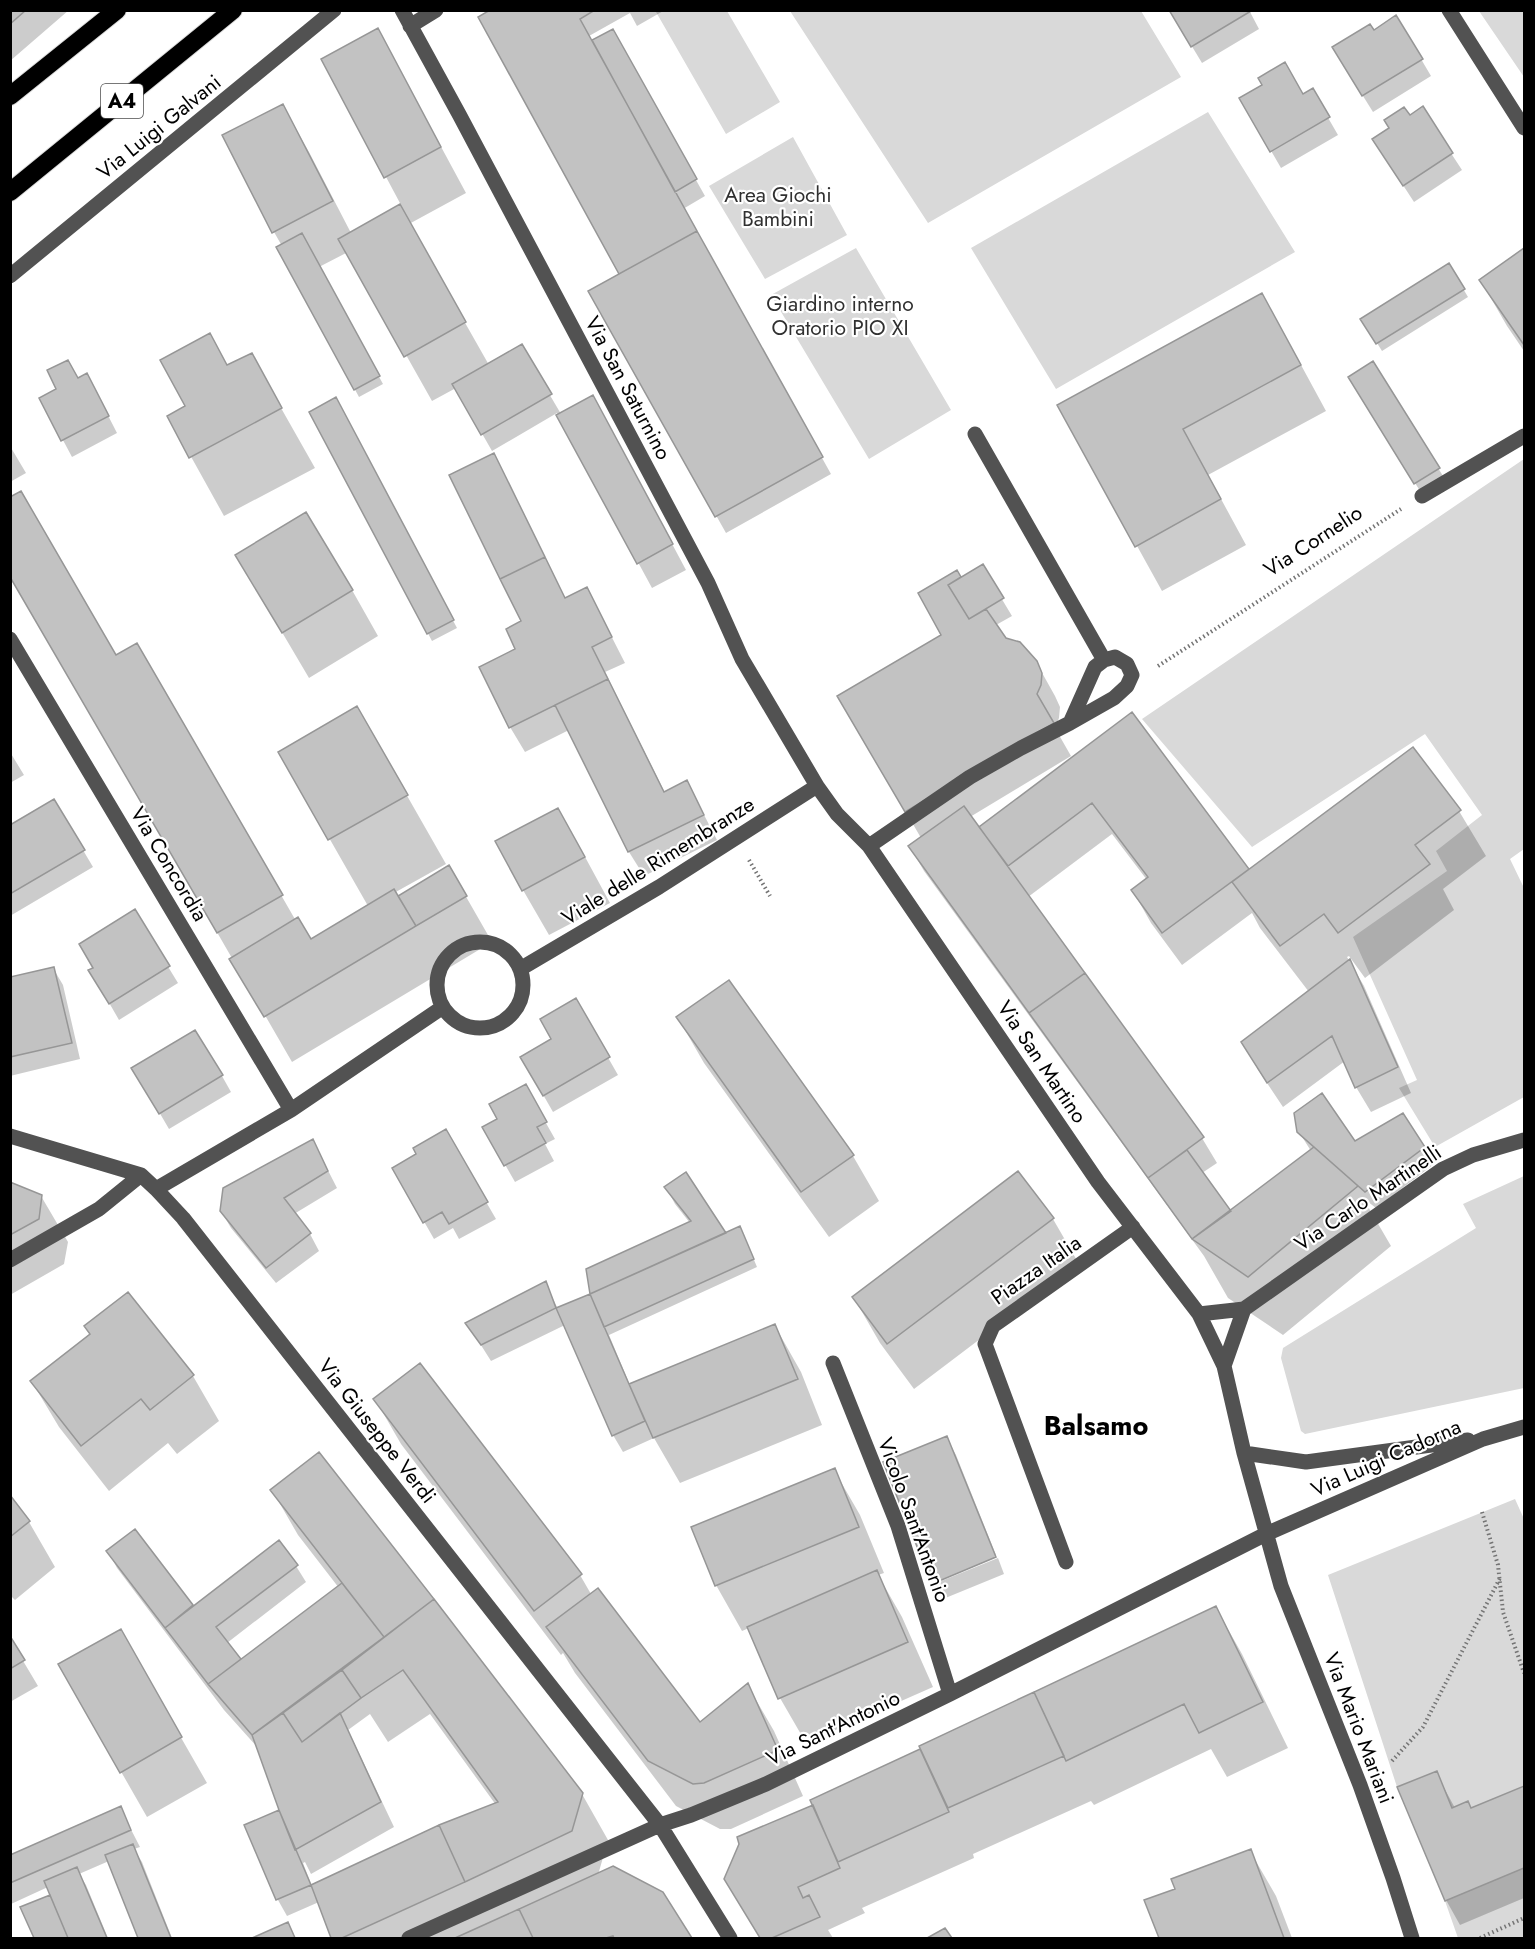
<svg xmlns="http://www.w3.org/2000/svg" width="1535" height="1949" font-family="Jost,sans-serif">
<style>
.green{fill:#d9d9d9}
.shadow{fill:#0003;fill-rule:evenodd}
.building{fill:#c2c2c2;stroke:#969696;stroke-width:1.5}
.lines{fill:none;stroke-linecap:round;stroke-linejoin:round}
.highway-casing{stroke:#dbdbdb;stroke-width:20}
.path{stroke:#747474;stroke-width:4;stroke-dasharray:1.5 3;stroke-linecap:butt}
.minor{stroke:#525252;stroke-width:15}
.highway{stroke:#000;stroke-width:18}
.labels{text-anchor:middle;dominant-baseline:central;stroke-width:4.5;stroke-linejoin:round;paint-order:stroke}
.shield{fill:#fff;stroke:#4c4c4c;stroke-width:1.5}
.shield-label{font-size:20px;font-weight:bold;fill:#000}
.street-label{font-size:21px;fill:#000;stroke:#fff}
.park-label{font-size:21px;fill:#303030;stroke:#fff}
.district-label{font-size:27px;font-weight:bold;fill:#000;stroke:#fff}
</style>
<rect width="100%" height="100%" fill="#fff"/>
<path class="green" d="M658 11H727L780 102 726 134 656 12Z
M790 11H1141L1181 77 928 223Z
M1479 11H1524V77Z
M1208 112 1295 252 1056 389 971 248Z
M793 137 847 235 765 279 709 186Z
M856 248 951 410 869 459 771 295Z
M1524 459V849L1510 859 1524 888V1097L1435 1147 1399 1088 1417 1080 1353 937 1447 871 1436 851 1482 815 1425 734 1252 847 1142 719Z
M1524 1176V1388L1305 1434 1301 1431 1281 1358 1283 1348 1476 1228 1463 1204Z
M1515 1499 1524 1519V1938H1458L1445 1901 1397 1787 1328 1575Z"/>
<path class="shadow" d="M10 10H69L10 61Z
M493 10H665L637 26 630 13 589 36 592 42 612 31 705 196 683 209 831 474 726 533 590 292 621 275Z
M1170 10H1249L1259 29 1202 63Z
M378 30 466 193 409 224 489 365 521 346 561 414 607 422 686 570 652 588 557 413 492 451 456 388 432 401 348 252 319 267 383 384 359 397 278 248 282 246 274 232 283 106 309 152 351 233 401 205 323 59Z
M1373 32 1421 59 1431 76 1373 112 1343 64Z
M1264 86 1303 96 1312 90 1338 135 1281 168 1241 99Z
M1422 109 1462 170 1414 202 1384 156 1409 117Z
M1524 250V351L1507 326 1481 281Z
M1449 265 1468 297 1382 351 1362 319Z
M1288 341 1326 411 1208 475 1246 545 1162 591 1059 405Z
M251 355 315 468 224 516 169 417 187 407 228 367Z
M1373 363 1443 476 1420 491 1350 377Z
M78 380 96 392 117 433 72 457 41 399Z
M340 407 457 628 432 641 311 412Z
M10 446 26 473 10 482Z
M237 556 352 590 378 636 309 678Z
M982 566 1012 616 996 625 1005 639 1036 662 1055 696 1060 707 1059 718 1055 728 1071 756 970 817 979 829 1131 714 1249 872 1459 811 1486 856 1443 889 1454 910 1365 978 1349 956 1347 957 1364 986 1411 1093 1371 1112 1356 1087 1345 1061 1283 1107 1257 1068 1309 992 1260 928 1252 913 1182 965 1151 923 1133 891 1147 880 1112 834 1028 897 1202 1138 1217 1163 1202 1173 1230 1212 1311 1151 1299 1132 1354 1143 1424 1147 1434 1164 1376 1208 1363 1198 1391 1246 1283 1335 1228 1298 1204 1256 924 871 910 847 921 838 839 696 943 635 920 594 957 572 961 579Z
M10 574 116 658 137 645 296 921 311 941 368 906 280 752 357 708 446 864 394 893 397 898 449 867 492 942 292 1062Z
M553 575 566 599 600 614 625 663 605 672 665 793 687 782 717 840 644 876 629 852 569 730 525 752 510 727 517 650 523 622Z
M10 752 24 775 10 783Z
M54 801 93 867 10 916V827Z
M584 855 610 903 549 935 523 890Z
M134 911 178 983 119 1020 100 987 95 969Z
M53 968 63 985 80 1059 10 1076V978Z
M575 1000 618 1075 553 1112 522 1058 553 1040Z
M678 1018 853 1156 879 1201 829 1237 704 1063Z
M134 1069 222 1076 231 1092 169 1129Z
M525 1086 555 1139 545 1144 554 1161 515 1182 484 1128 499 1119Z
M445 1131 496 1219 459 1239 453 1228 434 1239 394 1169 418 1155Z
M313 1141 337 1188 294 1214 310 1234 319 1251 276 1283 231 1228 221 1211Z
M10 1184 41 1196 68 1242 64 1264 10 1295Z
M666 1187 725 1235 744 1236 757 1267 609 1335 630 1385 775 1326 801 1372 822 1425 680 1483 654 1438 623 1452 613 1435 565 1325 491 1361 467 1323 545 1283 558 1309 591 1295 690 1223 675 1204Z
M1053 1219 1079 1264 914 1389 880 1343 854 1298Z
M128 1294 193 1376 219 1421 177 1454 168 1443 109 1491 59 1427 32 1382 91 1335Z
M375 1399 580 1575 591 1594 700 1724 748 1686 774 1731 803 1796 731 1829H720L676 1806 575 1673 563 1653 561 1655 401 1444Z
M947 1438 956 1455 996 1555 933 1581Z
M319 1454 582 1794 608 1840 598 1875 662 1893 689 1938H333L319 1902 287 1916 278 1900 246 1825 281 1811 259 1749 224 1710 117 1568 108 1551 135 1531 193 1607 296 1566 306 1582 227 1643 241 1662 339 1588 298 1535 272 1490ZM370 1714 388 1742 430 1714 496 1805 312 1886 303 1863 305 1862 311 1874 394 1827 348 1730Z
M834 1470 860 1515 884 1573 878 1575 902 1617 933 1687 806 1743 780 1698 749 1628 742 1631 716 1585Z
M10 1498 29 1522 55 1567 15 1600 10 1595Z
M998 1558 1004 1574 943 1599 934 1584Z
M1216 1608 1242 1654 1288 1748 1227 1777 1211 1749 1094 1805 1091 1801 973 1854 974 1858 862 1908 865 1913 828 1930 833 1938H760L752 1924 815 1806 812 1800 922 1750Z
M120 1631 207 1783 147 1817 60 1665Z
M10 1639 38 1686 10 1702Z
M1436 1773 1455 1808 1471 1810 1524 1788V1898L1460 1925 1446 1900Z
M120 1808 140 1847 134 1849 142 1862 172 1938H140L109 1861 79 1874 86 1885 108 1938H35L22 1908 52 1896 48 1887 11 1904 10 1856Z
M1250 1851 1276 1896 1292 1938H1160L1146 1901 1177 1890Z
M287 1924 296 1938H256Z"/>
<path class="building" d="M10 10H26L10 24Z
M490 10H595L580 19 697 231 619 274 478 17Z
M1169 10H1250L1251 11 1191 47Z
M1396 15 1423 59 1362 96 1332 47 1370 24 1374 30Z
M378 28 441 147 384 178 321 59Z
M613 29 697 179 675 192 592 40Z
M1285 62 1303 94 1313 88 1330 117 1270 152 1239 98 1262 85 1258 78Z
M283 104 333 201 272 233 222 135Z
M1423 106 1453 153 1403 186 1372 139 1389 128 1384 120 1404 107 1410 115Z
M400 204 466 322 404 357 338 239Z
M697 231 823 457 715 517 588 291Z
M302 233 380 376 354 390 276 247Z
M1524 248V345L1479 280Z
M1449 263 1465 289 1376 344 1360 319Z
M1262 293 1301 365 1183 429 1221 499 1135 547 1057 405Z
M210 333 227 365 252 353 282 408 189 458 167 416 185 406 160 360Z
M522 344 552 394 481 435 452 384Z
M68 360 78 378 87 373 109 416 61 441 39 398 56 389 47 370Z
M1373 361 1440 468 1414 484 1348 377Z
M593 395 673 544 637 564 556 415Z
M336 397 454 620 427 634 309 412Z
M494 453 545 557 500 579 449 475Z
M21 491 116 655 137 643 283 895 217 933 10 577V497Z
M306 512 353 590 282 633 235 555Z
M545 557 565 598 587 587 612 637 592 647 608 679 509 728 479 667 515 649 506 629 521 621 500 579Z
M983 564 1004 598 969 619 948 585Z
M957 570 961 577 948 585 969 619 986 609 1006 638 1020 642 1037 661 1042 673 1041 685 1037 694 1054 723 905 812 837 696 941 635 918 593Z
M608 679 664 792 687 780 704 815 628 852 555 705Z
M357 706 408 795 328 840 278 752Z
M1132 712 1249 869 1162 933 1131 890 1148 877 1092 803 1008 866 979 827Z
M1413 747 1461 810 1415 845 1430 864 1338 933 1324 914 1280 946 1232 882Z
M54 799 85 850 10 894V825Z
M964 806 1085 973 1029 1013 908 846Z
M558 808 585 857 522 891 495 841Z
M449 865 467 896 416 926 398 896Z
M394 889 416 926 264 1017 229 959 298 917 311 939Z
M135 909 170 966 109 1004 88 970 93 968 79 944Z
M1350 959 1398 1067 1355 1088 1332 1036 1267 1083 1241 1042Z
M54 967 72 1043 10 1057V977Z
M1085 973 1204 1137 1148 1178 1029 1013Z
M729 980 854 1155 801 1192 676 1017Z
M576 998 610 1057 543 1096 520 1057 551 1039 540 1019Z
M195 1030 223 1075 159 1114 131 1068Z
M526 1084 547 1122 537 1127 546 1143 504 1166 482 1127 497 1119 489 1104Z
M1322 1093 1355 1141 1403 1113 1425 1147 1365 1192 1297 1132 1294 1113Z
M446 1129 488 1202 449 1224 442 1212 423 1223 392 1168 416 1154 413 1148Z
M313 1139 328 1171 284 1198 311 1233 266 1268 220 1211 223 1188Z
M1314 1147 1358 1186 1248 1277 1192 1239Z
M1187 1150 1231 1211 1192 1239 1148 1178Z
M1018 1171 1054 1218 887 1344 852 1297Z
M686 1172 726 1233 590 1294 586 1269 691 1221 664 1187Z
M10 1182 42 1195 39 1219 10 1235Z
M740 1226 754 1259 604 1327 590 1294Z
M546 1281 556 1308 481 1345 465 1323Z
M128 1292 194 1375 150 1410 141 1399 81 1446 30 1381 90 1334 84 1326Z
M590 1294 645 1421 612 1436 556 1308Z
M775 1324 798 1379 653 1438 629 1384Z
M420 1363 582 1574 534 1611 373 1399Z
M947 1436 996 1557 932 1584 883 1462Z
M319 1452 434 1599 384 1637 270 1490Z
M835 1468 859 1527 715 1586 691 1527Z
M10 1495 30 1521 10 1537Z
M135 1529 193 1605 165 1628 106 1551Z
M279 1540 298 1565 216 1627 241 1659 208 1684 165 1628Z
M877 1570 908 1642 778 1699 747 1627Z
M342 1583 384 1637 252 1735 208 1684Z
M598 1588 700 1722 748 1683 778 1750 704 1783 693 1784 648 1761 546 1627Z
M434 1599 583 1793 572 1831 465 1882 439 1825 498 1802 403 1670 361 1698 342 1670Z
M1216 1606 1263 1702 1199 1733 1184 1704 1066 1761 1034 1692Z
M121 1629 182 1737 120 1773 58 1664Z
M10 1636 25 1660 10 1669Z
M342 1670 361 1698 302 1742 283 1713Z
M1034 1692 1064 1756 948 1808 919 1746Z
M283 1713 302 1742 340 1713 381 1802 295 1850 279 1810 252 1735Z
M920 1749 949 1812 838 1862 810 1800Z
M1437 1771 1452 1808 1468 1801 1471 1808 1524 1786V1868L1445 1901 1397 1787Z
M813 1805 840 1868 798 1887 803 1898 809 1895 820 1917 772 1938H760L724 1879 739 1844 737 1837Z
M121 1806 131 1830 10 1883V1855Z
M279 1810 311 1885 276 1900 244 1825Z
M439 1825 465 1882 342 1938H331L311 1885Z
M133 1844 171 1938H138L105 1855Z
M1251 1849 1284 1938H1159L1144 1900 1175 1889 1171 1879Z
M613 1866 663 1892 692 1938H614L613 1936 606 1938H533L519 1909Z
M77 1867 107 1938H68L44 1881Z
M50 1895 68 1938H34L20 1907Z
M519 1909 533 1938H455Z
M288 1922 295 1938H252Z
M945 1928 952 1938H927Z"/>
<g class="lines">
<defs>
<path id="highway" d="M10 96 117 10
M10 192 233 10"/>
</defs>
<use href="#highway" class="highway-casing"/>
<path class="path" d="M1158 666 1401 509
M749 860 770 896
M1482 1512 1498 1565 1503 1612 1524 1673
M1392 1761 1423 1727 1500 1578
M1480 1938 1524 1918"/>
<path class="minor" d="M402 10 460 116 708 583 742 659 817 786 837 814 869 846 1098 1182 1199 1314 1224 1366 1244 1453 1281 1586 1360 1785 1393 1878 1412 1938
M1449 10 1524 128
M410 26 436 10
M10 276 334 10
M975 434 1104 660
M1422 496 1524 436
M10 639 291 1110
M869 846 970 777 1021 748 1070 723 1114 698 1127 686 1132 675 1127 664 1115 657 1104 660 1095 667 1070 723
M437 985a43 43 0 1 1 86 0a43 43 0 1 1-86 0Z
M520 969 659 887 817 786
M10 1136 141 1175 156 1189 183 1218 660 1825 730 1938
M156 1189 291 1110 443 1007
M10 1260 99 1209 141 1175
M1199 1314 1244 1309
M833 1363 898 1526 950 1694
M1224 1366 1244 1309 1443 1169 1473 1155 1524 1140
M1244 1453 1306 1462 1468 1440
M1066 1562 985 1344 993 1326 1133 1227
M409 1938 660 1825 691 1815 766 1784 950 1694 1266 1534 1483 1439 1524 1427"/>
<use href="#highway" class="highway"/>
</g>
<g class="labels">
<rect class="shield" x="101" y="84" width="42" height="34" rx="4.5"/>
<g class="shield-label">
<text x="122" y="101">A4</text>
</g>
<g class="street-label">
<text transform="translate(159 127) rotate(-39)">Via Luigi Galvani</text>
<text transform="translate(628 388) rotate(62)">Via San Saturnino</text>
<text transform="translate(1313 541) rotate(-33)">Via Cornelio</text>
<text transform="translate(658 861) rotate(-32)">Viale delle Rimembranze</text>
<text transform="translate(169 864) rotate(59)">Via Concordia</text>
<text transform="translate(1042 1062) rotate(56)">Via San Martino</text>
<text transform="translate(1368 1198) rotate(-34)">Via Carlo Martinelli</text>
<text transform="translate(1036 1270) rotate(-35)">Piazza Italia</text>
<text transform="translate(377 1431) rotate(52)">Via Giuseppe Verdi</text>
<text transform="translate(1386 1458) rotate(-24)">Via Luigi Cadorna</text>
<text transform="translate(914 1520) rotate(70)">Vicolo Sant'Antonio</text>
<text transform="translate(833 1728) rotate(-26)">Via Sant'Antonio</text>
<text transform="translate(1359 1728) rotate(69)">Via Mario Mariani</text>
</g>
<g class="park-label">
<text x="778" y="195">Area Giochi<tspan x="778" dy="24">Bambini</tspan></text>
<text x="840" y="304">Giardino interno<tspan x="840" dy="24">Oratorio PIO XI</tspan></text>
</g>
<g class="district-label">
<text x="1096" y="1425">Balsamo</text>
</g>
</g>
<rect width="1535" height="1949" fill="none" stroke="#000000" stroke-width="24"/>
</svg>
